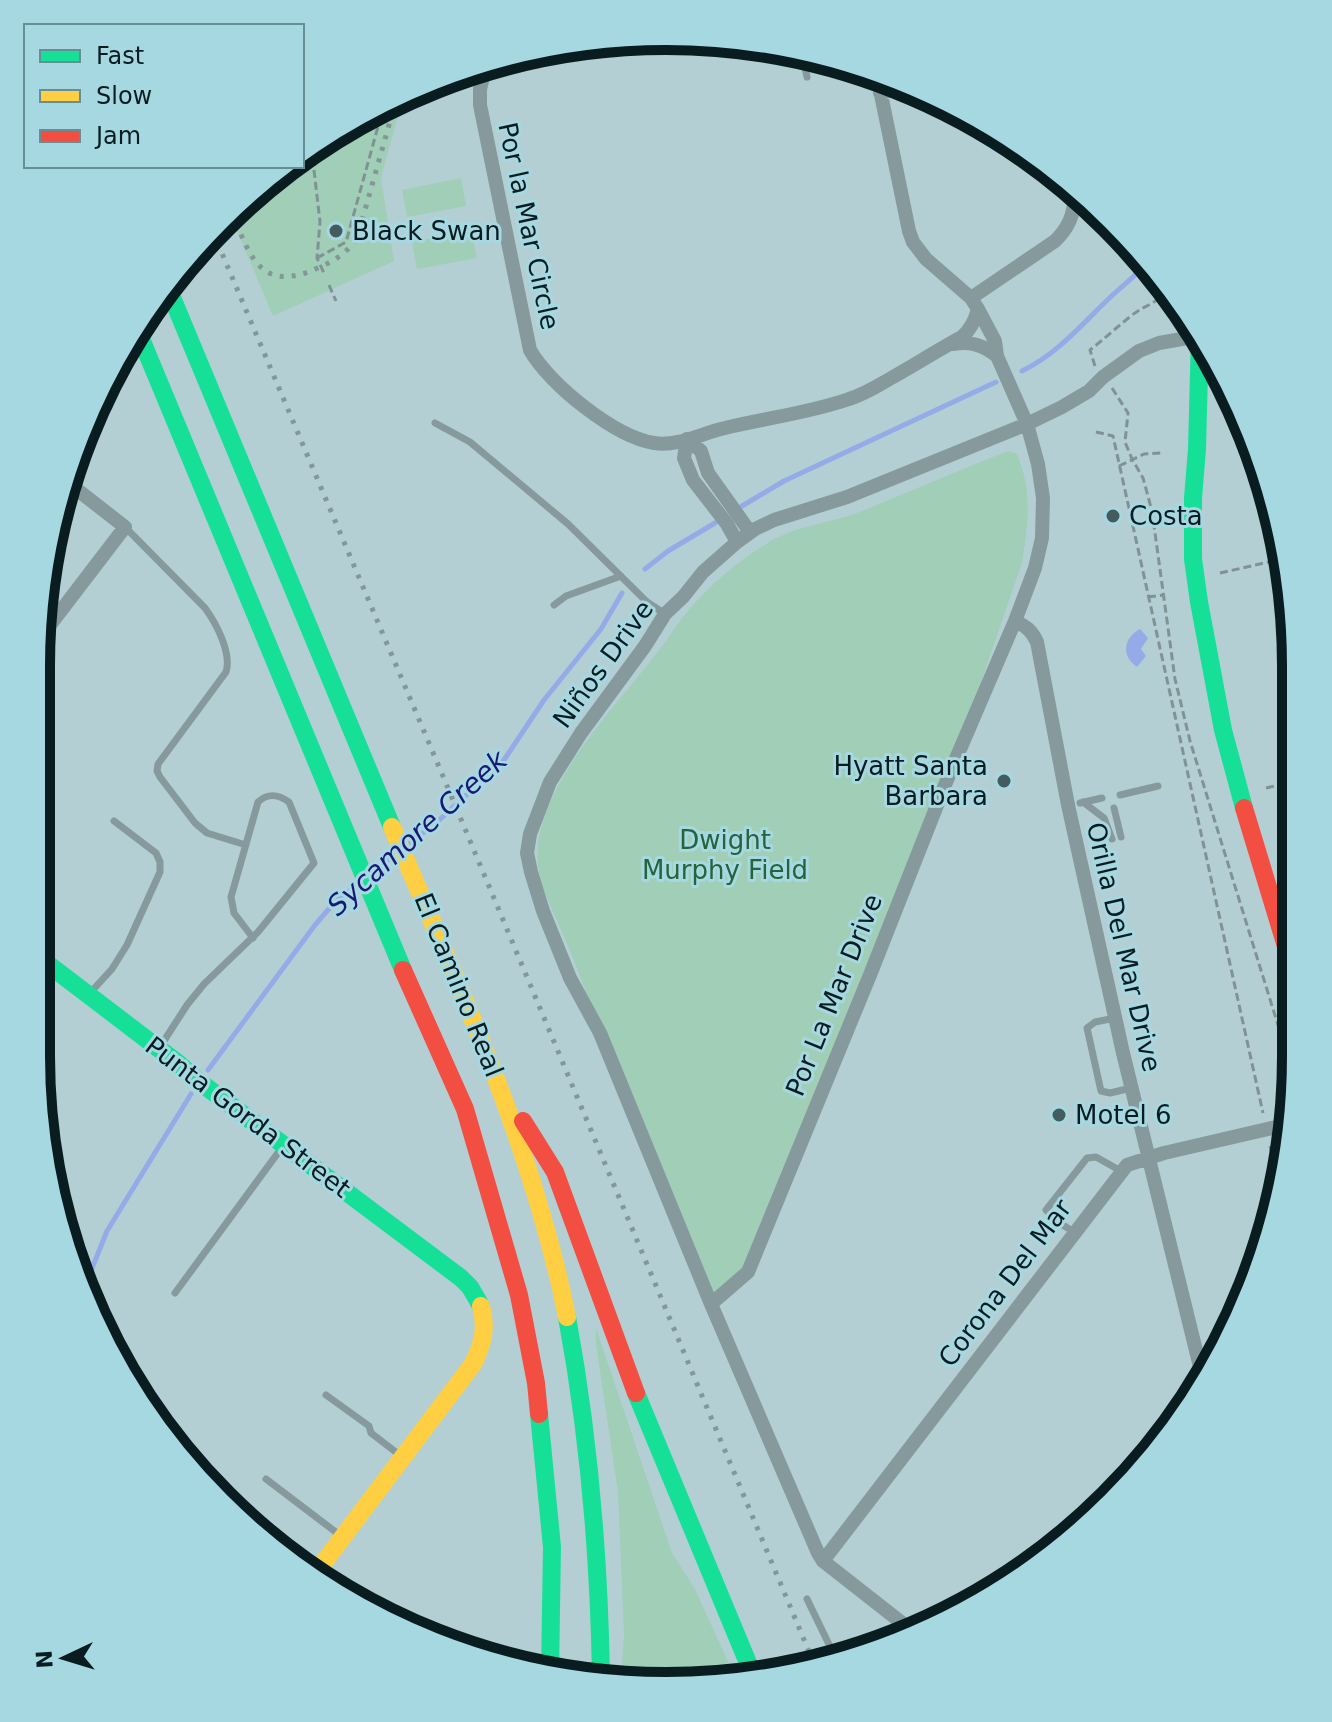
<svg xmlns="http://www.w3.org/2000/svg" width="1332" height="1722" font-family="'DejaVu Sans',sans-serif">
<style>
.green{fill:#a0ceb7}
.water{fill:#94abe7}
.lines{fill:none;stroke-linecap:round;stroke-linejoin:round}
.stream{stroke:#94abe7;stroke-width:5}
.path{stroke:#819295;stroke-width:3;stroke-dasharray:8 4;stroke-linecap:butt}
.lane{stroke:#86999d;stroke-width:7}
.street{stroke:#86999d;stroke-width:14}
.fast{stroke:#16e098;stroke-width:18}
.slow{stroke:#ffcf43;stroke-width:18}
.jam{stroke:#f24e42;stroke-width:18}
.rail{stroke:#83979a;stroke-width:5;stroke-dasharray:4 8;stroke-linecap:butt}
.poi-dot{fill:#445b60;stroke:#a6d8e2;stroke-width:3}
.labels{text-anchor:middle;dominant-baseline:central;stroke-width:6;stroke-linejoin:round;paint-order:stroke}
.street-label{font-size:26px;fill:#091d21;stroke:#a6d8e2}
.poi-label{font-size:26px;fill:#091d21;stroke:#a6d8e2;text-anchor:start}
.park-label{font-size:26px;fill:#25643b;stroke:#a6d8e2}
.water-label{font-size:28px;font-style:italic;fill:#191877;stroke:#a6d8e2}
.rim{fill:none;stroke:#091d21;stroke-width:10}
</style>
<rect width="100%" height="100%" fill="#b3cfd4"/>
<path class="green" d="M403 97 381 178 394 261 273 316 230 214 250 193 287 166H302V156L351 121Z
M461 178 466 206 407 217 402 190Z
M471 230 477 258 417 269 412 242Z
M1008 451 1017 454C1033 493 1028 523 1022 563L949 775 748 1272 711 1304C667 1196 622 1088 581 979 573 956 563 934 553 912 548 899 541 886 539 872 525 799 611 712 652 659 665 644 675 626 688 611 712 583 739 560 771 541 797 526 829 523 857 513 907 493 957 471 1008 451Z
M596 1328 672 1553 694 1587 735 1677 666 1686 621 1680 624 1634 618 1492 596 1344Z"/>
<path class="water" d="M1140 629 1148 638 1141 649 1146 656 1137 667C1121 656 1123 638 1140 629Z"/>
<g class="lines">
<path class="stream" d="M1022 371C1060 353 1086 319 1117 291 1129 280 1139 274 1146 259
M742 506 784 481 996 382
M645 569 668 551 715 523
M410 843 436 823 504 760 544 700 601 629 622 593
M372 873 395 854
M208 1070 315 925 333 904 358 884
M85 1286 107 1231 191 1094"/>
<path class="path" d="M315 146 314 170 320 222 317 258 324 273
M317 258 346 242 384 105
M329 285 336 301
M1095 366 1090 350C1104 339 1117 327 1131 316 1144 305 1158 304 1167 289
M1112 388 1128 413 1125 442 1132 459 1143 478 1152 511 1175 679 1190 741 1286 1051
M1096 432 1113 436 1263 1113
M1119 466 1144 454 1162 453
M1220 573 1282 559
M1148 597 1163 595
M1266 788 1292 782
M1270 1146 1280 1192"/>
<path class="lane" d="M802 53 807 77
M435 423 470 442 568 524 647 602 665 614
M80 443 109 407 111 400 109 390
M125 527 205 608C216 623 232 653 226 672L158 764 157 771 160 777 195 823 207 833 246 845
M554 605 566 596 621 576
M1120 795 1158 786
M1083 802 1104 818 1112 839
M1080 803 1102 798
M1114 808 1121 837
M90 993 112 969 127 945 160 872V862L156 853 114 821
M1115 1018 1095 1022 1087 1028 1101 1091 1110 1093 1131 1088
M160 1047 187 1005 204 984 258 932 314 863 289 802C278 794 268 793 258 802L231 897 234 913 253 938
M1074 1232 1058 1222 1046 1210 1087 1158 1096 1157 1121 1171
M175 1293 283 1146
M326 1395 369 1426 371 1433 401 1456
M266 1479 341 1536
M807 1599 837 1661"/>
<path class="street" d="M486 64 480 89V105L530 350C549 384 615 437 654 443 678 447 702 433 725 428 766 418 809 413 849 399 865 394 879 385 893 377 916 364 938 350 962 337 971 329 975 321 978 309
M880 93 908 87
M971 298 1055 241C1070 227 1076 210 1074 190
M953 344C970 341 983 345 997 356
M687 439 684 458 693 480 727 524 737 542
M687 439 701 451 708 473 750 532
M1015 621C1026 626 1032 631 1037 642L1068 805 1123 1053 1202 1375V1384
M37 642 125 527 66 481
M711 1304 748 1272 870 975 949 775 1015 621 1035 568 1042 538 1043 498 1038 464 1027 424 997 356 995 341 978 309 971 298 926 259 913 242 909 231 877 75
M1180 1417 1193 1401
M823 1561 1127 1165 1164 1153 1285 1125
M911 1630 823 1561 818 1553 711 1304 600 1033 570 978 543 911 531 872 527 853 530 834 550 782 581 733 645 646 665 614 683 597 703 572 737 542 755 529 774 520 847 497 1027 424 1062 407 1089 391 1103 377 1139 351 1159 343 1199 336"/>
<path class="fast" d="M166 283 392 827
M139 334 403 970
M1200 334 1197 449 1193 498V559L1199 602 1223 730 1244 808
M36 955 179 1064 197 1080 461 1278 470 1287 481 1306
M567 1317C589 1436 599 1556 601 1677
M636 1393 753 1675
M539 1414 552 1547 550 1671"/>
<path class="slow" d="M392 827C459 987 533 1146 567 1317
M315 1574 473 1364C483 1344 487 1327 481 1306"/>
<path class="jam" d="M1244 808 1288 953
M403 970 465 1109 519 1295 536 1383 539 1414
M523 1121 555 1172 636 1393"/>
<path class="rail" d="M232 212C251 260 262 294 320 267 336 260 350 251 358 235L396 100
M213 232 445 781 815 1666"/>
</g>
<g class="poi-dot">
<circle cx="336" cy="231" r="8"/>
<circle cx="1113" cy="516" r="8"/>
<circle cx="1004" cy="781" r="8"/>
<circle cx="1059" cy="1115" r="8"/>
</g>
<g class="labels">
<g class="street-label">
<text transform="translate(529 226) rotate(78)">Por la Mar Circle</text>
<text transform="translate(603 664) rotate(-54)">Niños Drive</text>
<text transform="translate(1124 947) rotate(77)">Orilla Del Mar Drive</text>
<text transform="translate(459 985) rotate(68)">El Camino Real</text>
<text transform="translate(834 995) rotate(-68)">Por La Mar Drive</text>
<text transform="translate(248 1117) rotate(37)">Punta Gorda Street</text>
<text transform="translate(1005 1283) rotate(-53)">Corona Del Mar</text>
</g>
<g class="poi-label">
<text x="352" y="231">Black Swan</text>
<text x="1129" y="516">Costa</text>
<text x="988" y="766" text-anchor="end">Hyatt Santa<tspan x="988" dy="30">Barbara</tspan></text>
<text x="1075" y="1115">Motel 6</text>
</g>
<g class="park-label">
<text x="725" y="840">Dwight<tspan x="725" dy="30">Murphy Field</tspan></text>
</g>
<g class="water-label">
<text transform="translate(417 833) rotate(-42)">Sycamore Creek</text>
</g>
</g>
<path d="M0 0H1332V1722H0ZM666 50H666A616 616 0 0 1 1282 666V1056A616 616 0 0 1 666 1672H666A616 616 0 0 1 50 1056V666A616 616 0 0 1 666 50Z" fill="#a6d8e2" fill-rule="evenodd"/>
<path class="rim" d="M666 50H666A616 616 0 0 1 1282 666V1056A616 616 0 0 1 666 1672H666A616 616 0 0 1 50 1056V666A616 616 0 0 1 666 50Z"/>
<rect x="24" y="24" width="280" height="144" fill="#a6d8e2" stroke="#678d95" stroke-width="2"/>
<rect x="40" y="50" width="40" height="12" fill="#16e098" stroke="#678d95" stroke-width="2"/>
<text x="96" y="64" font-size="24" fill="#091d21">Fast</text>
<rect x="40" y="90" width="40" height="12" fill="#ffcf43" stroke="#678d95" stroke-width="2"/>
<text x="96" y="104" font-size="24" fill="#091d21">Slow</text>
<rect x="40" y="130" width="40" height="12" fill="#f24e42" stroke="#678d95" stroke-width="2"/>
<text x="96" y="144" font-size="24" fill="#091d21">Jam</text>
<g transform="translate(64 1658) rotate(266)" stroke="#a6d8e2" stroke-width="6" paint-order="stroke">
<path d="M0-6L14 30L0 20L-14 30Z" fill="#091d21"/>
<text y="-12" font-size="22" font-weight="bold" text-anchor="middle" fill="#091d21">N</text>
</g>
</svg>
